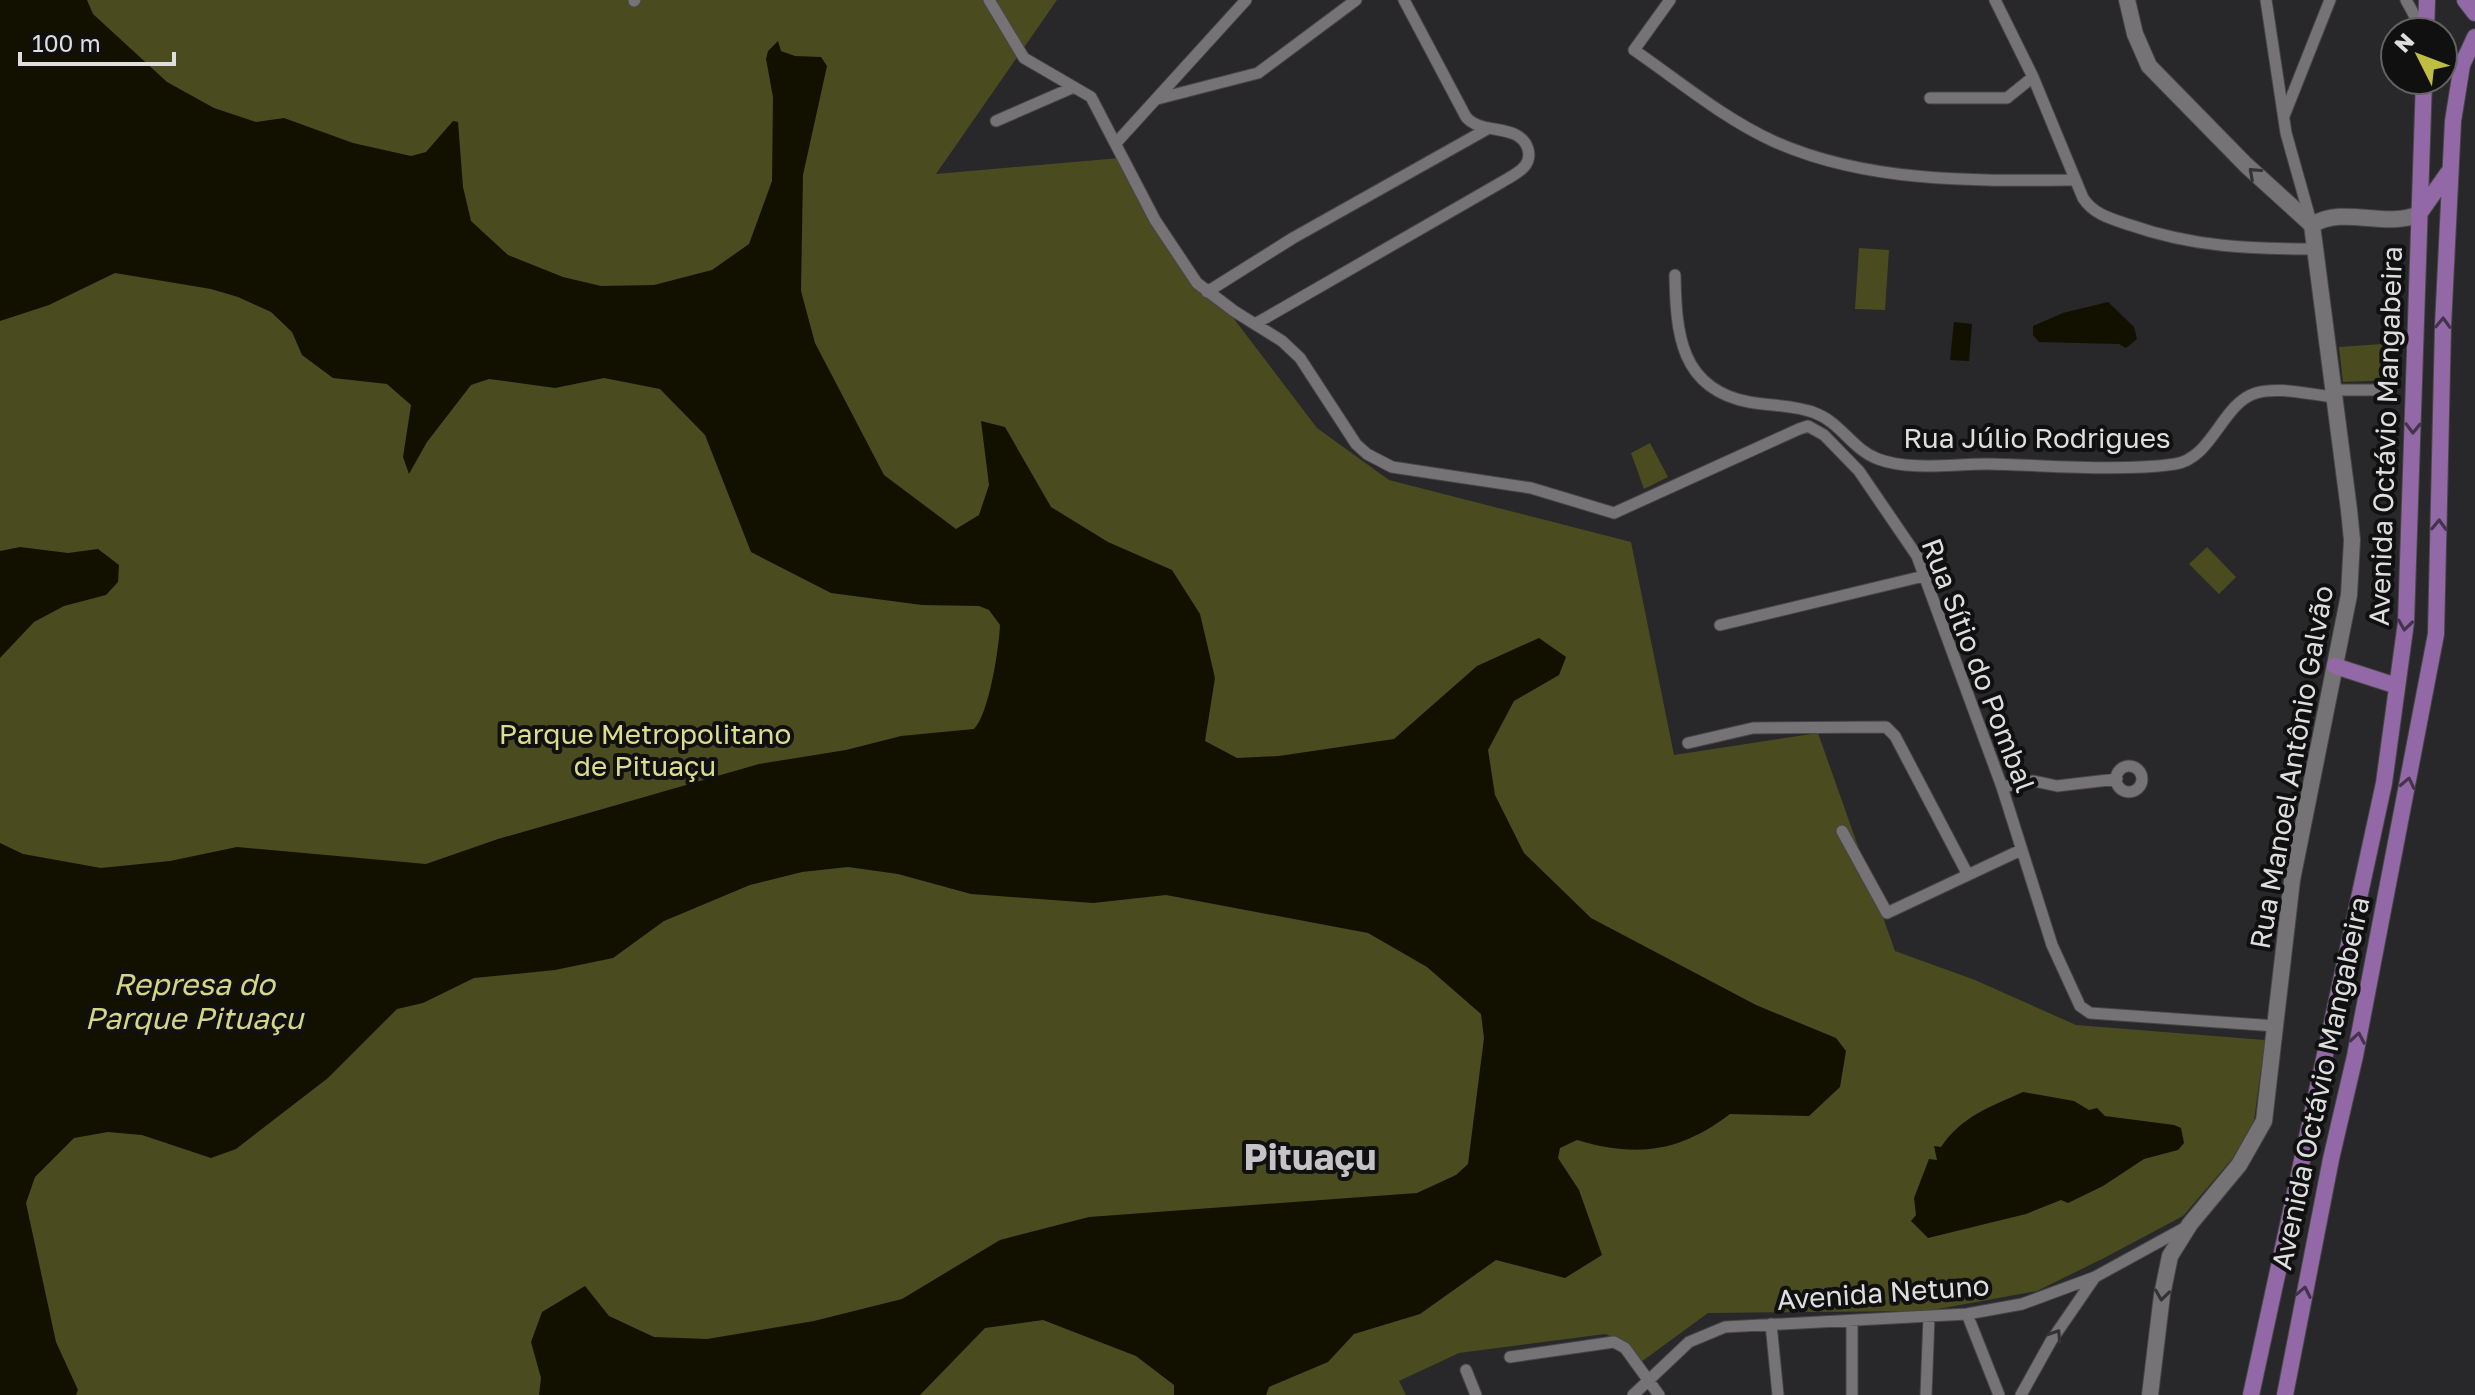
<svg xmlns="http://www.w3.org/2000/svg" width="2475" height="1395" font-family="'Golos Text',sans-serif">
<style>
.green{fill:#4b4b20}
.water{fill:#121100}
.lines{fill:none;stroke-linecap:round;stroke-linejoin:round}
.street-casing{stroke:#474647;stroke-width:13}
.secondary-casing{stroke:#474647;stroke-width:18}
.primary-casing{stroke:#474647;stroke-width:18}
.street{stroke:#757375;stroke-width:11}
.secondary{stroke:#757375;stroke-width:16}
.primary{stroke:#9268a6;stroke-width:16}
.oneway{stroke:#333334}
.oneway2{stroke:#44334d}
.labels{text-anchor:middle;dominant-baseline:central;stroke-width:8;stroke-linejoin:round;paint-order:stroke}
.street-label{font-size:28px;fill:#dfdedf;stroke:#101011}
.park-label{font-size:28px;fill:#dbdd8c;stroke:#101011}
.water-label{font-size:30px;font-style:italic;fill:#d4d686;stroke:#101011}
.district-label{font-size:36px;font-weight:bold;fill:#c5c3c6;stroke:#101011}
</style>
<rect width="100%" height="100%" fill="#282729"/>
<path class="green" d="M0 0H1057L936 174 1120 158 1164 243 1231 315 1317 428 1389 480 1631 542 1674 755 1818 733 1895 951 1975 980 2076 1025 2265 1040 2254 1121 2232 1159 2183 1216 2106 1257 2037 1291 1927 1311 1708 1313 1637 1365 1623 1341 1605 1334 1459 1353 1399 1381 1406 1395H0Z
M1859 248 1889 250 1885 310 1855 309Z
M2396 343 2393 380 2343 382 2339 347Z
M1650 443 1668 477 1644 489 1631 453Z
M2207 547 2236 577 2219 594 2189 564Z"/>
<path class="water" d="M0 0H87L93 14 167 82 214 108 256 122 284 118 353 143 411 156 426 152 453 121 458 122 463 187 471 221 508 255 563 277 601 286 654 285 712 270 749 244 772 181 773 97 766 59 768 51 778 41 781 51 795 56 821 57 827 66 803 175 801 291 815 343 884 475 956 529 979 515 989 485 981 421 1005 427 1051 507 1108 542 1172 570 1200 614 1215 678 1205 741 1237 758 1279 756 1394 739 1477 666 1539 638 1566 657 1559 675 1514 701 1488 750 1495 795 1524 853 1591 918 1756 1005 1836 1038 1846 1051 1840 1087 1809 1116 1730 1114C1680 1152 1637 1158 1577 1140L1560 1148 1558 1158 1579 1190 1602 1255 1565 1278 1496 1260 1420 1314 1354 1334 1328 1362 1269 1387 1266 1395H1174V1385L1136 1356 1043 1320 985 1328 920 1395H539L541 1378 531 1342 542 1312 585 1286 609 1316 654 1337 707 1339 814 1321 902 1299 1000 1240 1089 1217 1417 1193 1456 1175 1468 1164 1484 1038 1481 1014 1427 967 1368 933 1166 895 1093 903 971 894 898 874 848 867 802 872 750 885 664 921 613 958 555 970 474 978 423 1003 397 1009 328 1078 236 1149 211 1158 142 1135 108 1132 74 1138 35 1177 26 1203 56 1342 78 1390 76 1395H0V843L23 854 101 868 170 861 237 847 426 864 498 839 759 764 846 750 901 736 974 729C989 714 999 648 1000 625L989 610 979 606 922 605 831 593 751 552 705 435 660 389 604 378 555 388 489 379 471 385 427 442 409 474 403 457 411 405 387 384 333 378 302 355 292 332 271 312 238 297 211 289 115 273 49 305 0 321Z
M2108 302 2134 327 2137 339 2126 348 2119 344 2039 342 2033 335V326L2063 313Z
M1954 322 1972 324 1969 361 1950 360Z
M20 547 68 553 98 549 119 565 118 582 106 595 64 606 34 622 0 658V551Z
M2023 1092 2074 1101 2089 1110 2097 1108 2105 1116 2174 1125 2181 1128 2184 1143 2178 1150 2144 1159 2103 1186 2068 1203 2061 1200 2026 1214 1928 1238 1911 1221 1916 1215 1914 1198 1929 1159 1937 1160 1934 1146 1941 1147C1962 1116 1990 1107 2023 1092Z"/>
<g class="lines">
<defs>
<path id="street" d="M989 0 1024 58 1091 97 1155 220 1197 283 1234 311 1282 341 1300 358 1356 444 1367 454 1392 467 1531 488 1614 513 1799 429 1808 426 1824 435 1859 471 1917 556 2002 787 2052 945 2080 1006 2090 1013 2276 1026
M1670 0 1634 50C1679 81 1723 118 1773 141 1866 183 1975 181 2074 180
M1995 0 2033 77 2083 198C2094 215 2112 219 2130 225 2193 247 2250 249 2316 249
M2266 0 2286 133 2311 222
M2406 0 2423 31
M634 1 635 0
M1930 98H2007L2033 77
M1157 99 1258 73 1356 0
M2284 116 2330 0
M996 121 1074 87
M1116 143 1246 0
M1675 275C1676 333 1680 389 1749 402 1770 406 1795 405 1815 413 1840 422 1853 450 1878 459 1910 471 1953 464 1987 464 2044 465 2119 472 2175 464 2213 458 2222 403 2256 393 2279 386 2311 395 2335 397
M1207 292 1293 238 1489 128
M1255 324 1502 182C1515 174 1533 167 1528 149 1519 122 1482 136 1466 117L1404 0
M2334 390H2390
M1720 625 1924 576
M1688 743 1753 728 1886 727 1895 736 1968 875
M2116 779a13 13 0 1 1 26 0a13 13 0 1 1-26 0Z
M2002 787 2034 781 2057 786 2117 779
M1842 831 1887 913 2021 850
M1967 1314 1999 1395
M1852 1321V1395
M1771 1324 1778 1395
M1510 1357 1614 1342 1625 1348 1659 1395
M1466 1370 1476 1395
M1633 1395 1689 1342 1725 1327 1967 1314 2022 1304 2095 1277 2188 1226
M1926 1395 1929 1317
M2021 1395 2051 1341 2095 1277"/>
<path id="secondary" d="M2127 0 2135 34 2149 66 2246 165 2312 225 2349 510 2352 540 2349 595 2292 880 2264 1121 2239 1165 2190 1224 2170 1256 2162 1295 2150 1395
M2312 225C2344 205 2385 229 2419 214"/>
<path id="primary" d="M2465 0 2475 13
M2426 32 2427 0
M2419 214 2448 173
M2335 666 2397 686
M2251 1395 2384 783 2406 622 2424 80
M2285 1395 2331 1159 2355 1056 2436 634 2443 326 2453 121 2462 65 2475 37"/>
</defs>
<use href="#street" class="street-casing"/>
<use href="#secondary" class="secondary-casing"/>
<use href="#primary" class="primary-casing"/>
<use href="#street" class="street"/>
<use href="#secondary" class="secondary"/>
<use href="#primary" class="primary"/>
</g>
<defs><path id="oneway-chevron" d="M-2-3.5L2.5 0L-2 3.5" fill="none" stroke-width="1.6" stroke-linecap="round" stroke-linejoin="round" transform="scale(2)"/></defs>
<g class="oneway">
<use href="#oneway-chevron" transform="translate(2254 173) rotate(-138)"/>
<use href="#oneway-chevron" transform="translate(2162 1295) rotate(98)"/>
<use href="#oneway-chevron" transform="translate(2056 1335) rotate(-57)"/>
</g>
<g class="oneway2">
<use href="#oneway-chevron" transform="translate(2443 323) rotate(-88)"/>
<use href="#oneway-chevron" transform="translate(2413 428) rotate(91)"/>
<use href="#oneway-chevron" transform="translate(2439 525) rotate(-88)"/>
<use href="#oneway-chevron" transform="translate(2405 625) rotate(98)"/>
<use href="#oneway-chevron" transform="translate(2408 783) rotate(-78)"/>
<use href="#oneway-chevron" transform="translate(2358 1038) rotate(-80)"/>
<use href="#oneway-chevron" transform="translate(2304 1292) rotate(-79)"/>
</g>
<g class="labels">
<g class="street-label">
<text transform="translate(2385 436) rotate(-88)">Avenida Octávio Mangabeira</text>
<text x="2037" y="437">Rua Júlio Rodrigues</text>
<text transform="translate(1979 665) rotate(69)">Rua Sítio do Pombal</text>
<text transform="translate(2291 767) rotate(-80)">Rua Manoel Antônio Galvão</text>
<text transform="translate(2320 1083) rotate(-78)">Avenida Octávio Mangabeira</text>
<text transform="translate(1883 1292) rotate(-4)">Avenida Netuno</text>
</g>
<g class="park-label">
<text x="645" y="733">Parque Metropolitano<tspan x="645" dy="32">de Pituaçu</tspan></text>
</g>
<g class="water-label">
<text x="194" y="984">Represa do<tspan x="194" dy="34">Parque Pituaçu</tspan></text>
</g>
<g class="district-label">
<text x="1310" y="1156">Pituaçu</text>
</g>
</g>
<g transform="translate(2419 56) rotate(312)"><circle r="38" fill="#101011" stroke="#636263" stroke-width="2"/>
<path d="M0-6L14 30L0 20L-14 30Z" fill="#bebf42"/>
<text y="-12" font-size="22" font-weight="bold" text-anchor="middle" fill="#dfdedf">N</text>
</g>
<path d="M20 52v12h154v-12" fill="none" stroke="#dfdedf" stroke-width="4"/>
<text x="32" y="52" font-size="24" fill="#dfdedf" stroke="#101011" stroke-width="6" paint-order="stroke">100 m</text>
</svg>
